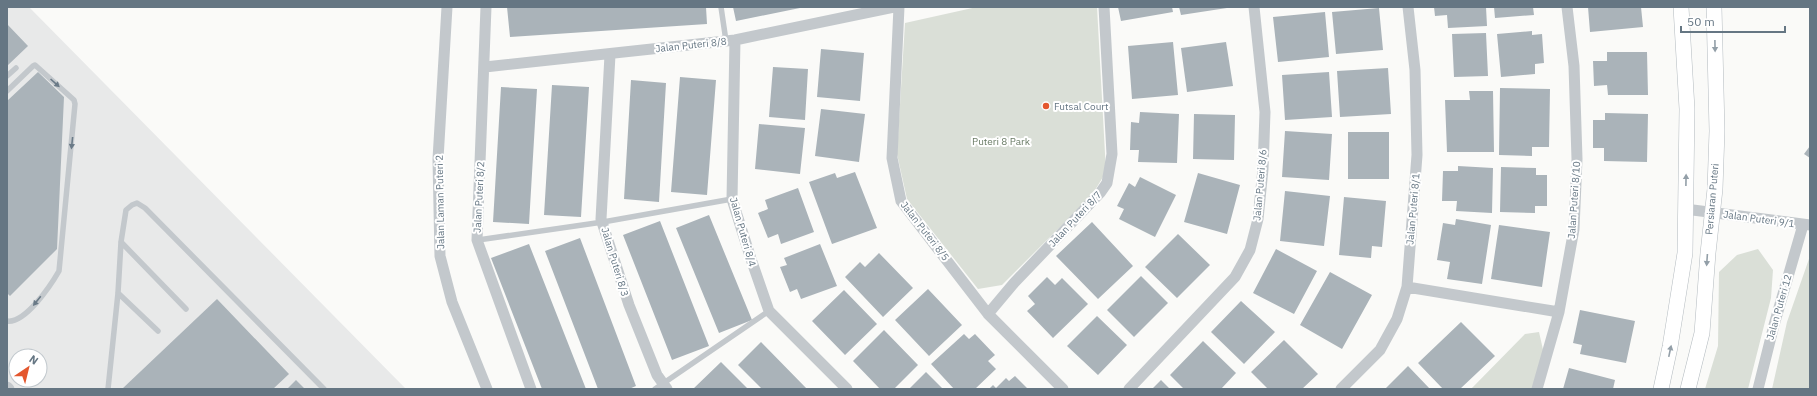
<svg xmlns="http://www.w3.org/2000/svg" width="1817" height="396" font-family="'IBM Plex Sans',sans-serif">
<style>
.built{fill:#e8e9e9;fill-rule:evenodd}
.green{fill:#dadfd7}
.building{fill:#aab3b9}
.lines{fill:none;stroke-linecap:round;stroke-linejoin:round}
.secondary-casing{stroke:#b3babf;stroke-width:16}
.service{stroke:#c3c8cc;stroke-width:5.5}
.minor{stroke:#c3c8cc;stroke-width:11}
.secondary{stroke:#fff;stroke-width:15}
.oneway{fill:#939fa8}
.oneway2{fill:#6a7a87}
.poi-dot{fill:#e4572e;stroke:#fff;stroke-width:1.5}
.labels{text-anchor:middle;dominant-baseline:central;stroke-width:4;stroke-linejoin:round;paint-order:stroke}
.street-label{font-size:10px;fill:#657683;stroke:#fff}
.poi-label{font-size:10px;fill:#657683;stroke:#fff;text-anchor:start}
.park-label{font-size:10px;fill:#687a64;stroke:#fff}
</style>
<rect width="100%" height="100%" fill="#fafaf8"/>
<path class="built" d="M7 7H29L406 389H7ZM16 356H40V380H16Z"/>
<path class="green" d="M977 7H1097L1106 172 1092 195 1002 285 978 289 907 199 897 154 905 23Z
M1758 249 1773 270 1771 298 1748 389H1705L1718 346 1719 272 1737 255Z
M1810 256V389H1772L1787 322Z
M1539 332 1544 354 1534 389H1471L1525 334Z"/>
<path class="building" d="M507 7H706L707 24 510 37Z
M733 7H800V8L736 21Z
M1118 7H1172L1173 12 1121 21Z
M1179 7H1227V8L1181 15Z
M1434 7H1486L1487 26 1448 28 1447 15 1435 16Z
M1494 7H1533L1534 15 1495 18Z
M1588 7H1641L1643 27 1590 32Z
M1379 8 1383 50 1336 54 1332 12Z
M1325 12 1329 57 1278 62 1273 17Z
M7 24 28 46 7 66Z
M1532 31V35L1542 34 1544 63 1535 64V74L1501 77 1497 34Z
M1486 33 1488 76 1454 77 1452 34Z
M1173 42 1178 95 1132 99 1128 46Z
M1226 42 1233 86 1187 92 1181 48Z
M821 49 864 53 860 101 817 97Z
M1607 52H1647L1648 95H1608L1607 85 1594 86 1593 61H1607Z
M773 67 808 69 805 120 769 117Z
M1388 68 1391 114 1340 117 1337 71Z
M38 72 64 97 57 249 10 296 7 293V101Z
M1329 72 1332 117 1285 120 1282 75Z
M680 77 716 80 707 195 671 192Z
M631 80 666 83 659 202 624 199Z
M552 85 589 87 581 217 544 215Z
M501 87 537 89 529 224 493 222Z
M1500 88 1550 89 1549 147H1532V156L1499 155Z
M1469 91H1493L1494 152H1447L1445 100H1470Z
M821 109 865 114 859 162 815 156Z
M1140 112 1179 114 1177 163 1138 162 1139 150H1130L1131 122 1139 123Z
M1605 113 1648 114 1647 162 1604 161V148H1593V120H1605Z
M1194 114 1235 115 1234 160 1193 159Z
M759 124 805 128 800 174 755 169Z
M1285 131 1332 134 1329 180 1282 177Z
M1348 132H1389V179H1348Z
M1810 146V158L1804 154Z
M1458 166 1493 168 1492 213 1456 211 1457 201H1442L1443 171H1458Z
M1501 167 1536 168V175H1547V206H1535V213L1500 212Z
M855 172 877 228 832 244 809 182 835 173 837 178Z
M1198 173 1240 185 1227 234 1184 222Z
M1140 177 1176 195 1155 237 1119 219 1124 209 1117 206 1129 183 1135 187Z
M798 188 814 232 781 244 778 234 768 238 758 213 768 209 765 200Z
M1285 191 1330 196 1324 246 1280 241Z
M1344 197 1386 201 1382 247 1372 246 1371 258 1339 255Z
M709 215 752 320 719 333 676 228Z
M1456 219 1491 225 1482 284 1447 279 1450 262 1437 260 1443 223 1455 225Z
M660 221 709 346 672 360 623 235Z
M1092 222 1133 266 1098 299 1056 256Z
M1499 225 1550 232 1542 287 1491 279Z
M1178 234 1210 265 1177 298 1145 267Z
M580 238 636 386 629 389H598L545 251Z
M529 244 586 389H542L491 258Z
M820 244 837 286 801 299 797 289 790 292 780 267 787 265 784 258Z
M1276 249 1317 271 1294 314 1253 293Z
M879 253 913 288 883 317 845 277 860 262 865 267Z
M1330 272 1372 295 1342 349 1300 325Z
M1141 276 1168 303 1134 337 1107 310Z
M1047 277 1055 285 1062 278 1088 304 1053 338 1027 311 1035 304 1028 296Z
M928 289 962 325 929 356 895 320Z
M844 290 877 324 845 355 812 321Z
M217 299 289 374 273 389H122Z
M1241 301 1275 332 1244 364 1211 332Z
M1580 310 1635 321 1626 363 1580 354 1582 345 1573 343Z
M1097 316 1127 345 1098 375 1067 346Z
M1461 322 1495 356 1460 389H1443L1418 363Z
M884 330 918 365 894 389H880L853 361Z
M964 334 969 339 975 334 995 355 988 361 996 369 975 389H954L931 364Z
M1284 340 1318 374 1302 389H1268L1251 372Z
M1203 341 1236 373 1221 389H1184L1170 375Z
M761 342 807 389H762L738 365Z
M721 362 748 389H693Z
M1408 366 1430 389H1385Z
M1569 368 1615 380 1613 389H1563Z
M926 372 943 389H909Z
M1015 376 1028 389H989L993 385 996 388 1006 378 1009 381Z
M296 380 305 389H287Z
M1161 380 1170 389H1152Z"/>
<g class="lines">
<defs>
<path id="secondary" d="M1661 389 1670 347 1685 253 1687 109 1681 7
M1688 389 1702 333 1708 253 1715 189 1717 131 1714 7"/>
</defs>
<use href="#secondary" class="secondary-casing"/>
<path class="service" d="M721 7 726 41
M7 76 16 68
M7 91 33 66 35 65 74 100 75 104 59 271C51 285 25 324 7 321
M478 240 603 222 732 199
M121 242 186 309
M118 293 158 331
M108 389 118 293 121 242 126 210 132 205 137 203 145 208 324 389
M655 389 769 311"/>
<path class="minor" d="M447 7 438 159 440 256 452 302 487 389
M486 7 477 240 531 389
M899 7 892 158 901 201 988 314 1063 389
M735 40 732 199 751 259 769 311 847 389
M610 55 601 219 629 305 657 375 667 389
M485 67 735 40 894 7
M1685 209 1810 225
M1407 287 1559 312
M988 314 1014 283 1100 193 1107 183 1112 154 1104 7
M7 387 9 389
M1129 389 1235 277 1250 250 1258 219 1263 169 1265 112 1254 7
M1341 389 1380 350 1397 319 1407 287 1417 155 1415 70 1408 7
M1537 389 1559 312 1574 229 1577 159 1574 66 1567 7
M1758 389 1774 325 1803 225"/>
<use href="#secondary" class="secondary"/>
</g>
<defs><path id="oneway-solid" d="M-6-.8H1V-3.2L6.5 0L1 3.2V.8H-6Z"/></defs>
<g class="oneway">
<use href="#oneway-solid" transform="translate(1715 46) rotate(89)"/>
<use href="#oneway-solid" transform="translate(1686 180) rotate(-89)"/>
<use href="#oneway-solid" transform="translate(1707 260) rotate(94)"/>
<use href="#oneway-solid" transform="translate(1670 351) rotate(-78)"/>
</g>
<g class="oneway2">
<use href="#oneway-solid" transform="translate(55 83) rotate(42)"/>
<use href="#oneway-solid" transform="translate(72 143) rotate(96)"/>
<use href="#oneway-solid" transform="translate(37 301) rotate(129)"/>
</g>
<circle class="poi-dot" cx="1046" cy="106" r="4"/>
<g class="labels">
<g class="street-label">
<text transform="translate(691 45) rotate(-6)">Jalan Puteri 8/8</text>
<text transform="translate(1260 185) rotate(-85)">Jalan Puteri 8/6</text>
<text transform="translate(479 197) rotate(-87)">Jalan Puteri 8/2</text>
<text transform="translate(1712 199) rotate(-85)">Persiaran Puteri</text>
<text transform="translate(1574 200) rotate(-86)">Jalan Puteri 8/10</text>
<text transform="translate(440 202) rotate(-91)">Jalan Laman Puteri 2</text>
<text transform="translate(1413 209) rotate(-85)">Jalan Puteri 8/1</text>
<text transform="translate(1075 219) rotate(-47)">Jalan Puteri 8/7</text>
<text transform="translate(1759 219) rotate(8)">Jalan Puteri 9/1</text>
<text transform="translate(925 231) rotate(52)">Jalan Puteri 8/5</text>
<text transform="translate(743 232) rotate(74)">Jalan Puteri 8/4</text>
<text transform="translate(615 262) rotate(73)">Jalan Puteri 8/3</text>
<text transform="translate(1779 307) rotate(-74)">Jalan Puteri 12</text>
</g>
<g class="poi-label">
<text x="1054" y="106">Futsal Court</text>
</g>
<g class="park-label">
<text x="1001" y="141">Puteri 8 Park</text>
</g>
</g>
<rect width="1817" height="396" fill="none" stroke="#657683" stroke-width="16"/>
<g transform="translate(28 368) rotate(35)"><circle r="19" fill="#ffffff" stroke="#c1c8cd"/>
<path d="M0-3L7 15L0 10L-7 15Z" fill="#e4572e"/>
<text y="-6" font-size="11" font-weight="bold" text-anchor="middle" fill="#657683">N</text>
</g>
<path d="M1681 26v6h104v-6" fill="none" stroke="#657683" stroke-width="2"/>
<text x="1687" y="26" font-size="12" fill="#657683" stroke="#ffffff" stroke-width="3" paint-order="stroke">50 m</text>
</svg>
